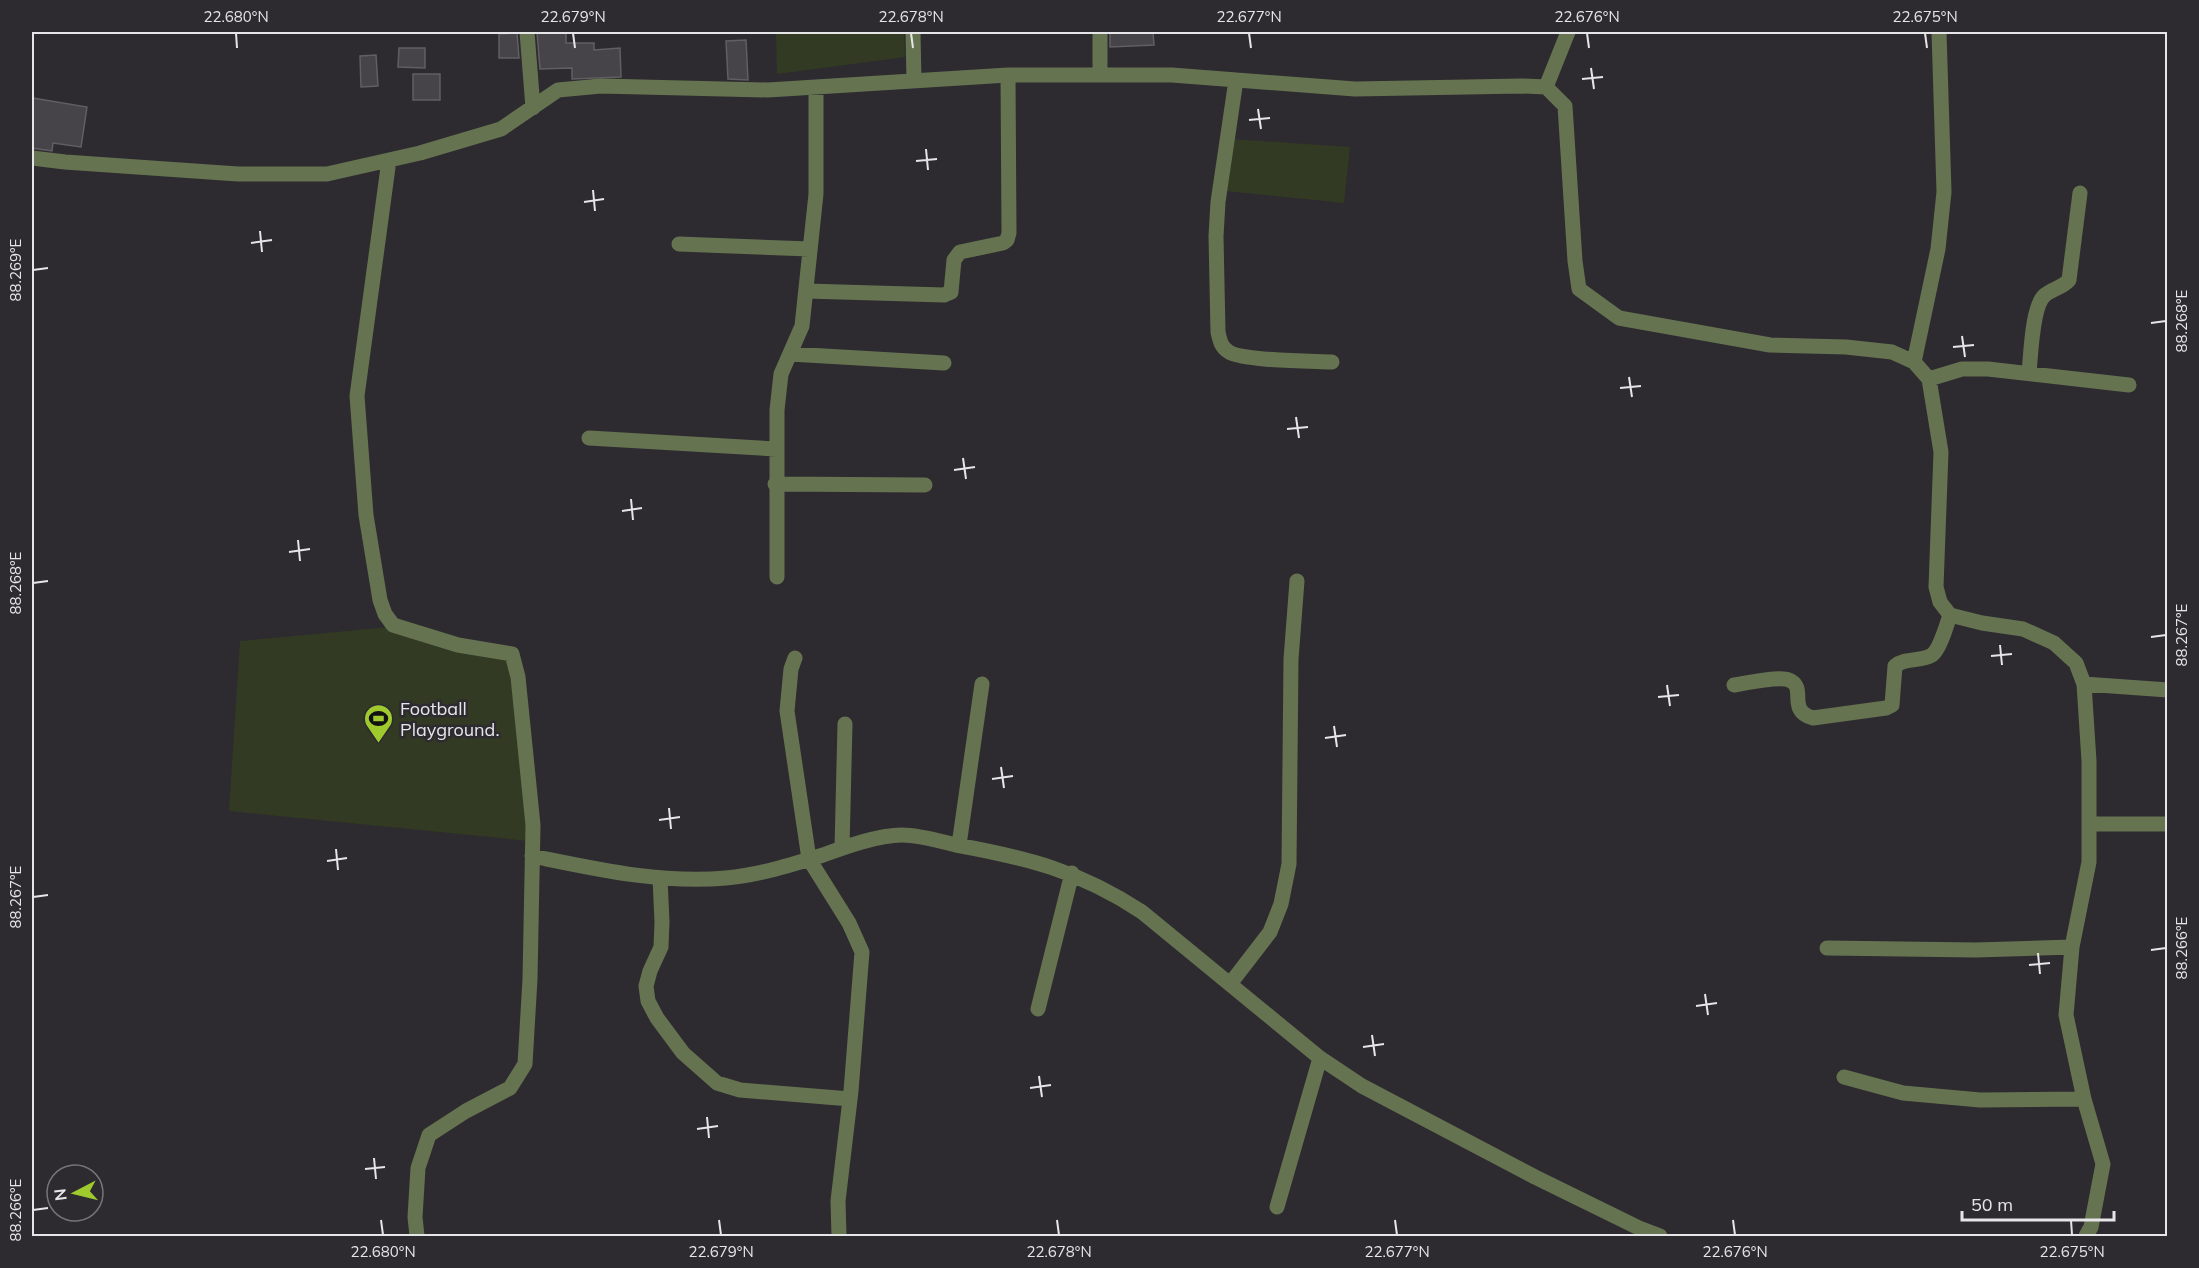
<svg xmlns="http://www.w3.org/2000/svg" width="2199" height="1268" font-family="Mulish,sans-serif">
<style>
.green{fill:#323a24}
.building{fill:#464449;stroke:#615e64;stroke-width:1.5}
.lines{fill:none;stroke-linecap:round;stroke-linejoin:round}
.minor{stroke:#667350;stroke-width:15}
.ticks{fill:none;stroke:#e6e5e8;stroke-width:2}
.labels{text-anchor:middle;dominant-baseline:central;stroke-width:5;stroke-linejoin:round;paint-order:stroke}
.poi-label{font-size:18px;fill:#e6e5e8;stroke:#2d2b30;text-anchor:start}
.neatline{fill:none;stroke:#e6e5e8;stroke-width:2}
.ticks-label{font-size:15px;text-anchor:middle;fill:#e6e5e8}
</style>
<rect width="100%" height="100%" fill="#2d2b30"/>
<path class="green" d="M776 32H904L905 57 777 74Z
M1232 139 1350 147 1344 203 1226 191Z
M390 627 512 654 529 841 229 811 240 641Z"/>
<path class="building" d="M537 32H566V43H594V50L620 48 621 77 572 79V68L540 69Z
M1110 32H1153L1154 45 1110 47Z
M517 33 519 58H499V34Z
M746 40 748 80 728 79 726 41Z
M399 48H425V68L398 67Z
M376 55 378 86 361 87 360 56Z
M413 74H440V100H413Z
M33 98 87 107 81 147 53 143 52 151 32 148Z"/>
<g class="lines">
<path class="minor" d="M527 32 533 108
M913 32 914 81
M1100 32V75
M1236 80 1218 202 1216 236 1218 332C1220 341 1221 347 1229 352 1243 361 1312 361 1332 362
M1546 87 1568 32
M32 158 65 162 238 174H327L420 153 501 129 558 90 601 86 768 90 1008 75H1172L1355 89 1522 86 1546 87 1565 106 1575 261 1579 289 1619 318 1770 345 1846 347 1892 352 1914 362 1929 379 1941 452 1936 587 1940 602 1950 615 1982 623 2023 629 2054 643 2076 663 2084 684 2089 761V862L2072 947 2066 1015 2084 1099 2103 1164 2091 1227 2086 1236
M389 160 357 396 366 515 380 600 385 614 393 625 458 645 512 654 518 677 533 825 530 979 525 1064 510 1088 466 1111 429 1135 418 1168 415 1217 417 1236
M679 244 810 249
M806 291 944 295 951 292 954 260 960 252 1003 243 1007 240 1009 233 1008 75
M790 354 944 363
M1914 362 1938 249 1944 192 1939 32
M2029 372C2031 355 2032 305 2045 295 2052 289 2062 288 2069 280L2080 193
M1929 379 1962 369H1988L2129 385
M589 438 776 449
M775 484 925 485
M777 577V410L781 374 802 326 816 194V87
M795 658 791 669 787 711 809 859 849 923 862 952 851 1091 838 1201 839 1236
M2084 684 2168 690
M1734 685C1746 683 1782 675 1791 681 1806 689 1787 711 1813 718L1886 708 1892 705 1895 666C1906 657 1921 662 1932 655 1940 649 1947 624 1950 615
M2089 824H2168
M959 845 982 684
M842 848 845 724
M532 856C596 869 661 884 726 878 759 875 791 865 823 855 845 847 878 835 902 835 919 835 939 841 956 845 1028 858 1080 871 1142 912L1320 1058 1362 1086 1535 1177 1639 1228 1660 1236
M660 878 662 922 661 947 650 971 646 986 648 1001 657 1018 683 1053 717 1083 740 1090 850 1099
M1827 948 1976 950 2072 947
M1230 984 1270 932 1281 904 1289 864 1291 659 1297 581
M1038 1009 1072 873
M1844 1077 1903 1093 1980 1100 2084 1099
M1277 1207 1320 1058"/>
</g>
<path class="ticks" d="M236 33 237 48M573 33 575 48M911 33 913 48M1249 33 1251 48M1587 33 1589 48M1925 33 1927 48M1591 68 1594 89M1582 79 1603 77M1258 109 1261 129M1249 120 1270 118M926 149 928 170M916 161 937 159M593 190 595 211M584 202 604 199M260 231 262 252M251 243 272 240M33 270 48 268M2151 323 2166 321M1962 336 1965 357M1953 347 1974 345M1629 377 1632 397M1620 388 1641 386M1296 417 1299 438M1287 429 1308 427M963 458 966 479M954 470 975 467M631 499 633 520M622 511 642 508M298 540 300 561M289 552 310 549M33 583 48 581M2151 637 2166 635M2000 645 2002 665M1991 656 2012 654M1667 685 1670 706M1658 697 1679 695M1334 726 1337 747M1325 738 1346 735M1001 767 1004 788M992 779 1013 776M669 808 671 829M659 820 680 817M336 849 338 870M327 861 347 858M33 897 48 895M2151 950 2166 948M2038 953 2040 974M2029 965 2050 963M1705 994 1708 1015M1696 1006 1717 1003M1372 1035 1375 1056M1363 1047 1384 1044M1039 1076 1042 1097M1030 1088 1051 1085M707 1117 709 1138M697 1129 718 1126M374 1158 376 1179M365 1169 385 1167M33 1210 48 1208M381 1220 383 1235M719 1220 721 1235M1057 1220 1059 1235M1395 1220 1397 1235M1733 1220 1735 1235M2071 1220 2072 1235"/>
<defs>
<symbol id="stadium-pin" viewBox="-11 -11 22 30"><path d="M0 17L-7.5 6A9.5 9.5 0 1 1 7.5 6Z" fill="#9eca2e" stroke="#2d2b30"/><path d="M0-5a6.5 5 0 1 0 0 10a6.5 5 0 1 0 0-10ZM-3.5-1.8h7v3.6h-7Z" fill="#111"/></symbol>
</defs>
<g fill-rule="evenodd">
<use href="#stadium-pin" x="362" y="702" width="33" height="45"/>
</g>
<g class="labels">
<g class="poi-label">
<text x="400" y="708">Football<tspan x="400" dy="21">Playground.</tspan></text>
</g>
</g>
<rect width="2199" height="1268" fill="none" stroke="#2d2b30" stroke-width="66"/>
<g transform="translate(75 1193) rotate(263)"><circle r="28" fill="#2d2b30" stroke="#77757a" stroke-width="1.5"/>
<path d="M0-4.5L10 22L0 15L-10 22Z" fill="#9eca2e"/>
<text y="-9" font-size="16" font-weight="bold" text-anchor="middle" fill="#e6e5e8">N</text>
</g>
<path d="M1962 1211v9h152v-9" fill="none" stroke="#e6e5e8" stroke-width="3"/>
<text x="1971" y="1211" font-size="18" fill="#e6e5e8" stroke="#2d2b30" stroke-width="4.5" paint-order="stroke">50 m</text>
<rect x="33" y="33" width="2133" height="1202" class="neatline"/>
<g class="ticks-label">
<text x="236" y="22">22.680°N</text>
<text x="573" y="22">22.679°N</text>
<text x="911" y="22">22.678°N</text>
<text x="1249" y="22">22.677°N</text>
<text x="1587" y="22">22.676°N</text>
<text x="1925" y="22">22.675°N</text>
<text transform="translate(16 270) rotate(-90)" y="5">88.269°E</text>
<text transform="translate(2182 321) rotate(-90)" y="5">88.268°E</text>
<text transform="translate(16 583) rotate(-90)" y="5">88.268°E</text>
<text transform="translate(2182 635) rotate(-90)" y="5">88.267°E</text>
<text transform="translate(16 897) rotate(-90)" y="5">88.267°E</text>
<text transform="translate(2182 948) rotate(-90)" y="5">88.266°E</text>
<text transform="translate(16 1210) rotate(-90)" y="5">88.266°E</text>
<text x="383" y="1257">22.680°N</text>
<text x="721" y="1257">22.679°N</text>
<text x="1059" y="1257">22.678°N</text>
<text x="1397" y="1257">22.677°N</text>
<text x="1735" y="1257">22.676°N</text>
<text x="2072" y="1257">22.675°N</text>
</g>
</svg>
